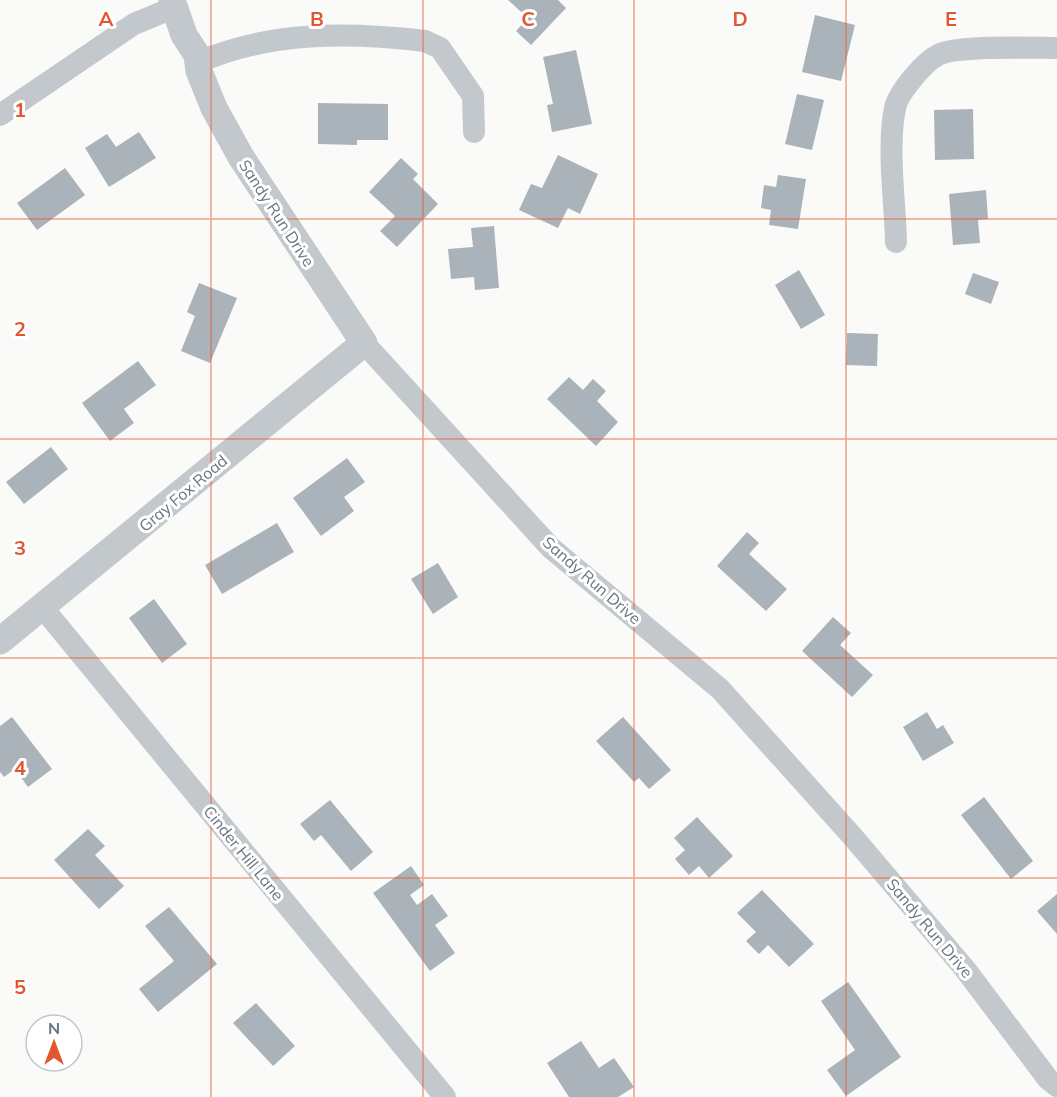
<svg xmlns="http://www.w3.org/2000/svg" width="1057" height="1097" font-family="Mulish,sans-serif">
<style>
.building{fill:#aab3b9}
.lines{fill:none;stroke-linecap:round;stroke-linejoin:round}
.minor{stroke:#c3c8cc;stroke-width:22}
.tertiary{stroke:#c3c8cc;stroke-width:27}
.grid{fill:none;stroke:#e4572e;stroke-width:1.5;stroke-opacity:0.55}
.labels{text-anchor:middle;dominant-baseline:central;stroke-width:6;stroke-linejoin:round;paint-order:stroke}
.street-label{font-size:16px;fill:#657683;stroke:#fff}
.grid-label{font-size:20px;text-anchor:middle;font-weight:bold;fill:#e4572e;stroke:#fff;stroke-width:6;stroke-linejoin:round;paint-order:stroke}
</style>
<rect width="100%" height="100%" fill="#fafaf8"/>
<path class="building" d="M508 0H558L566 8 531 45 516 31 528 18Z
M815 15 855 25 841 81 802 72Z
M576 50 592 124 552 132 547 105 553 104 543 57Z
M797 94 824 100 812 150 785 144Z
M318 103 388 104V140H357V145L318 144Z
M973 109 974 159 935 160 934 110Z
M139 132 156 158 109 187 85 148 107 134 116 147Z
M558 155 598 174 580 214 568 208 558 228 519 210 531 184 542 188Z
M401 158 418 174 413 179 438 204 397 247 380 231 395 216 369 192Z
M65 168 85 195 37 230 17 203Z
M778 175 806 179 798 229 769 225 771 210 761 208 764 185 776 187Z
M986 190 988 219 978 220 980 243 953 245 949 194Z
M494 226 499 288 475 290 474 277 451 279 448 249 473 247 471 228Z
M799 270 825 315 801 329 775 285Z
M973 273 999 282 991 304 965 294Z
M199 283 237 298 210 363 181 351 195 316 187 312Z
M847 333 878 334 877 366 846 365Z
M138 361 156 385 124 409 134 423 110 441 82 403Z
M569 377 583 390 593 379 606 391 597 401 618 422 596 446 547 399Z
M51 447 68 469 24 504 6 482Z
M347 458 365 482 344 497 354 511 321 536 293 498Z
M277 523 294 552 222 594 205 565Z
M747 532 759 543 749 554 787 589 766 611 717 566Z
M438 563 458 597 433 614 411 579Z
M154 599 187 644 162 663 129 618Z
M833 617 851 633 840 645 873 675 852 697 802 651Z
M927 712 937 729 943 725 954 743 923 761 903 727Z
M12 717 52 769 28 787 15 769 4 777 0 772V726Z
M623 717 671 770 649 789 639 778 634 782 596 741Z
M984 797 1033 861 1011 879 961 815Z
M330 800 373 852 351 871 321 835 314 841 300 824Z
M697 817 733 856 709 878 699 866 689 875 675 859 685 850 674 838Z
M88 829 105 846 95 855 124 886 99 909 54 860Z
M411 866 424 885 410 895 417 905 432 894 448 916 435 925 455 953 430 971 373 893Z
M762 890 814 944 789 967 768 945 759 954 746 941 756 932 737 913Z
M1057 894V934L1037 911Z
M169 907 217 964 158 1012 139 989 174 961 145 926Z
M848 982 901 1057 846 1096 827 1070 855 1050 821 1001Z
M256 1003 295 1046 273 1066 233 1023Z
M581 1041 599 1068 614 1058 634 1087 618 1097H569L547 1063Z"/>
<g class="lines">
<path class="minor" d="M199 62C271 31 348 32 425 41L440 48 473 96 474 132
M0 115 134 24 175 7
M896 242C895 201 887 148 895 108 898 93 924 62 938 55 956 45 1032 48 1057 48
M364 343 551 548 720 689 853 837 965 969 1048 1079 1057 1086
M43 608 445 1097"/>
<path class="tertiary" d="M0 641 364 343 241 157 214 108 199 71 197 55 184 35 172 0"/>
</g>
<path class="grid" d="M211 0V1097M423 0V1097M634 0V1097M846 0V1097M0 219H1057M0 439H1057M0 658H1057M0 878H1057"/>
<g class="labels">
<g class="street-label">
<text transform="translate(277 213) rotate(57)">Sandy Run Drive</text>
<text transform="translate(183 493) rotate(-40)">Gray Fox Road</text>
<text transform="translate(592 580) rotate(41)">Sandy Run Drive</text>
<text transform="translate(244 853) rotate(51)">Cinder Hill Lane</text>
<text transform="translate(930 928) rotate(50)">Sandy Run Drive</text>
</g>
</g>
<g class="grid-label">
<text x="106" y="26">A</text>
<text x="317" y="26">B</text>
<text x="528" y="26">C</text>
<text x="740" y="26">D</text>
<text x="951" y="26">E</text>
<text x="20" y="117">1</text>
<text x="20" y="336">2</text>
<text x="20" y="555">3</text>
<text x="20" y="775">4</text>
<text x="20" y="994">5</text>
</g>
<g transform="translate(54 1043)"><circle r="28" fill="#ffffff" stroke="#c1c8cd" stroke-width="1.5"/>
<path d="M0-4.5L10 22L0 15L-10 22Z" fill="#e4572e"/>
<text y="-9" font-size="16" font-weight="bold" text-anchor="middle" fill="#657683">N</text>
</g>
</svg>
